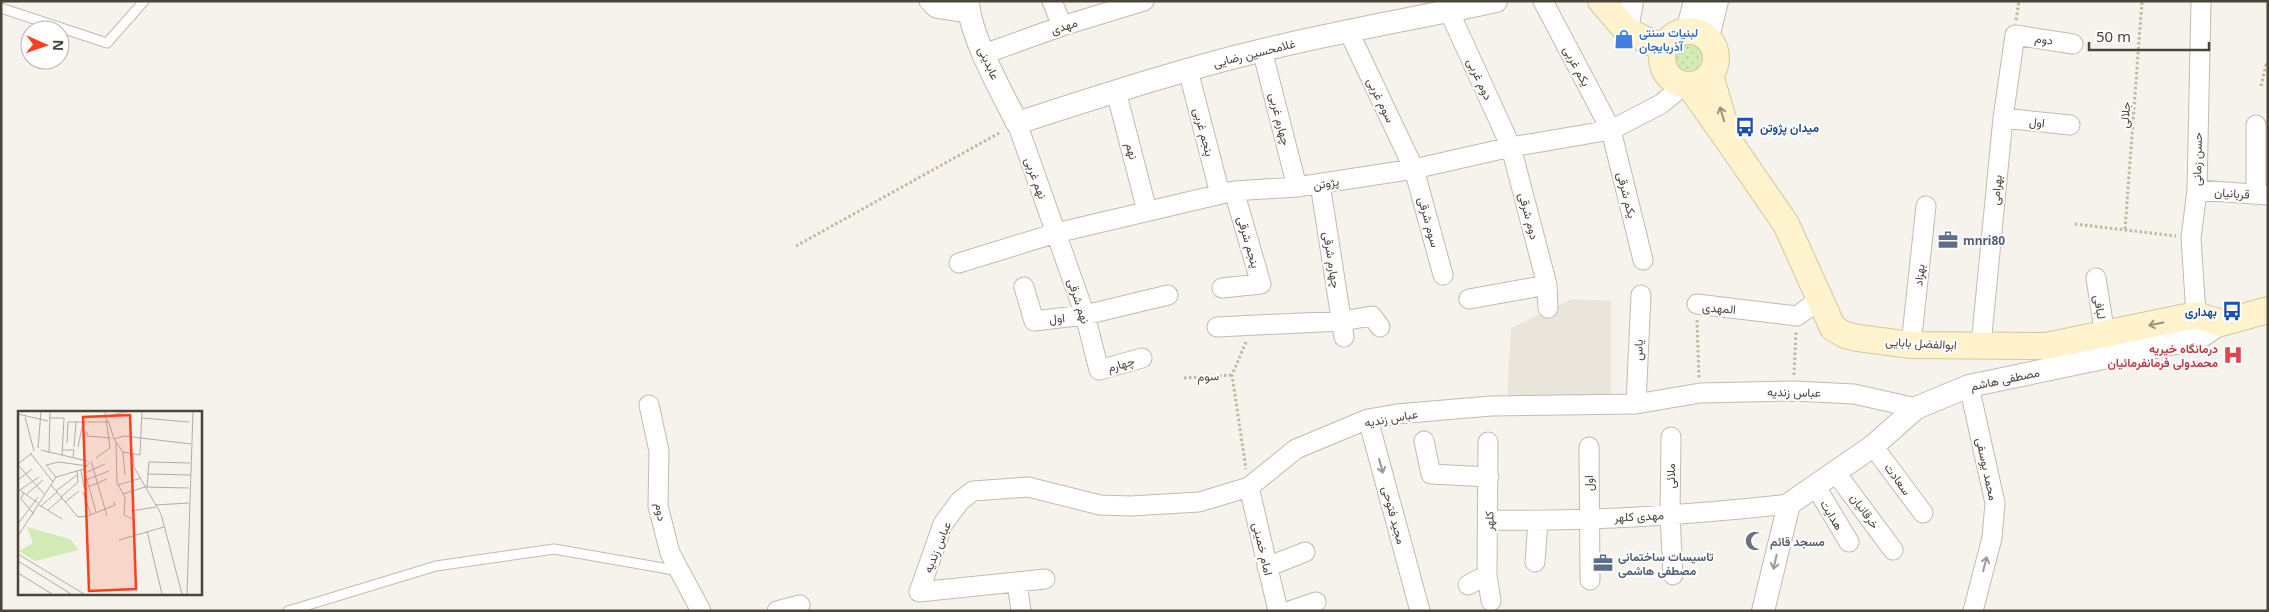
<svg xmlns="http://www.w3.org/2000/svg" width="2269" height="612" font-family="'Noto Sans',Vazirmatn,sans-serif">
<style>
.residential{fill:#eae5da}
.grass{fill:url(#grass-dots)}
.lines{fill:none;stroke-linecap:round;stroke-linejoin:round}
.service-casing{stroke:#c2bbae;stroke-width:11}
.minor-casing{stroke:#c2bbae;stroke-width:21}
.tertiary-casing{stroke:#c2bbae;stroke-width:24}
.secondary-casing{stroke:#d6c79b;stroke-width:28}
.path{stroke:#c4b79f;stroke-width:3;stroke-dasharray:2.5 2.5;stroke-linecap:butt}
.service{stroke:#fff;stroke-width:9}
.minor{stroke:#fff;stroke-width:19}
.tertiary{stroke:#fff;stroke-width:22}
.secondary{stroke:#fff3cd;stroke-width:26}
.oneway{stroke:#9c937c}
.oneway2{stroke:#9c9892}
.labels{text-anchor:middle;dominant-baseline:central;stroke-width:4;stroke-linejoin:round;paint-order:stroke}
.street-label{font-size:12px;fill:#4b4439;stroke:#fff}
.shop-label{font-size:12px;font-weight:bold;fill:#366cbe;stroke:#fff;text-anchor:start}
.transit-label{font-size:12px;font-weight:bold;fill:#164399;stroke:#fff;text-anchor:start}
.service-label{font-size:12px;font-weight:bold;fill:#4e5e75;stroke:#fff;text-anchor:start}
.health-label{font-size:12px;font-weight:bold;fill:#be3a42;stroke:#fff;text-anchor:end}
.worship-label{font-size:12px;font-weight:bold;fill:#5b616d;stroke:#fff;text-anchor:start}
.inset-road{fill:none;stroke:#b2ada4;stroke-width:1}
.view{fill:#fc3f1d;fill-opacity:0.15;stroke:#fc3f1d;stroke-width:2.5}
.inset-edge{fill:none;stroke:#4b4439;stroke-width:2.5}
</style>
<defs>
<pattern id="grass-dots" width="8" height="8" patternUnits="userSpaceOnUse" patternTransform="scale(1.25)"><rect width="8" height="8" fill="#d2eab5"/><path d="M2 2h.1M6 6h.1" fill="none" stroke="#b6ca9c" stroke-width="1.8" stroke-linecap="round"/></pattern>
</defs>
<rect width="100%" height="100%" fill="#f6f3ec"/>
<path class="residential" d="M1572 299 1611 301V397L1507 399 1511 328Z"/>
<path class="grass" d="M1669 58a21 21 0 1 1 42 0a21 21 0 1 1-42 0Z"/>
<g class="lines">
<defs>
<path id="service" d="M1 8 107 43 144 1
M288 611 436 566 554 549 680 571"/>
<path id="minor" d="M929 1 936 8 969 13
M1052 1 1062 26
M1543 1 1611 130 1643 260
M1449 11 1511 147 1547 285 1548 308
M1348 30 1414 169 1443 275
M1262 50 1297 187
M984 54 1062 26 1144 1
M1188 70 1220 194
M1116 91 1147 211
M2003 118 2070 125
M1017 123 1085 315 1099 370 1142 358
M1320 184 1344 337
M2197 190 2268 195
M2256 195V125
M959 263 1056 233 1234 191 1297 187 1414 169 1511 147 1611 130 1661 104 1684 85
M2096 278 2105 335
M1024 287 1034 321 1085 315 1168 295
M1222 288 1261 284 1234 191
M1469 299 1547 285
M1697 304 1797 316 1819 300
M2196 315 2191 238 2197 190 2201 1
M1217 327 1342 321 1372 316 1380 327
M1911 345 1926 206
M1981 345 2003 118 2015 35 2073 44
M1969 386 1995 503 1992 538 1973 611
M1636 404 1641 295
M649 405 659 451 658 506 670 553 701 611
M1368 419 1420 611
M1671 437 1670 515 1673 575
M1424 441 1431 474 1489 477
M1488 442 1487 575 1491 601
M1873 446 1923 513
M1589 447 1590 580
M1836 473 1893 550
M1249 487 1278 611
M1816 487 1849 542
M1489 520C1589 522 1689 515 1789 504
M1535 562 1538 521
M1267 567 1305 552
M1045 579 919 592 943 524 960 501 973 491 1028 487 1100 505 1131 506 1199 502 1249 487 1296 449 1368 419 1397 414 1491 406 1636 404 1700 393 1794 391 1854 394 1916 408
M1017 582 1021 611
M1468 585 1487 575
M777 611 800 605
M1290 611 1316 602"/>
<path id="tertiary" d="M968 1C970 37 1001 90 1017 123 1098 97 1180 70 1263 50 1340 31 1418 18 1496 1
M1627 31 1632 1
M1687 31 1695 1
M1708 38 1717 1
M1763 611 1789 504 1873 446 1916 408 1969 386 2199 338 2221 323"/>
<path id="secondary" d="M1601 1 1627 31 1663 48
M1662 58a27 27 0 1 1 54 0a27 27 0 1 1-54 0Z
M1689 85 1730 143 1710 75
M1730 143 1786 224 1833 328 1845 335 1858 338 1911 345 2046 346 2196 315 2221 323 2268 310"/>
</defs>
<use href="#service" class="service-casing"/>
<use href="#minor" class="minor-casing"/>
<use href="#tertiary" class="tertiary-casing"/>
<use href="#secondary" class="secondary-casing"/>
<path class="path" d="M2016 20 2019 1
M2261 86 2266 65H2268
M2075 224 2176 236
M2125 229 2142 1
M796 246 1001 132
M1697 320 1699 378
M1246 342 1232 375 1246 469
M1794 375 1796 332
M1184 378 1232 375"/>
<use href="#service" class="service"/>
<use href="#minor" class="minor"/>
<use href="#tertiary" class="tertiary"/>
<use href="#secondary" class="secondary"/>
</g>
<defs><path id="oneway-shaft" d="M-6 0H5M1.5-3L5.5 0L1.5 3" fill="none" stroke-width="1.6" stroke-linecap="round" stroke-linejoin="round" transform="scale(1.25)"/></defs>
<g class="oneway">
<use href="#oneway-shaft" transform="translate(1722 114) rotate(-107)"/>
<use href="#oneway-shaft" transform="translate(2156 324) rotate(168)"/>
</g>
<g class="oneway2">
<use href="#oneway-shaft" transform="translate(1381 466) rotate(75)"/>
<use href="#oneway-shaft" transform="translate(1775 562) rotate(103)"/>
<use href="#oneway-shaft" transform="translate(1985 564) rotate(-75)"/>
</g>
<defs>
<symbol id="shop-bare" viewBox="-9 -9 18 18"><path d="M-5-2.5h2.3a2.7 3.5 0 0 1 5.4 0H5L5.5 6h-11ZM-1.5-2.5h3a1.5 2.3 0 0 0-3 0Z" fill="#3f7fe0" stroke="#fff" stroke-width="2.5" paint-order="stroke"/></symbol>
<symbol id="bus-bare" viewBox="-9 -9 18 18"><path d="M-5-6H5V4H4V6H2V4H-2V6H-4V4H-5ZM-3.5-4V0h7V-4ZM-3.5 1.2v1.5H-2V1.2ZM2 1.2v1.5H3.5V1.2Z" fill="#1a4fb4" stroke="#fff" stroke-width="2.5" paint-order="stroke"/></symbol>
<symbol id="office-bare" viewBox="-9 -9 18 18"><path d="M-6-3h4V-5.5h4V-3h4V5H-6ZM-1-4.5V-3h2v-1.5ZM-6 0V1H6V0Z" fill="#5c6f8a" stroke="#fff" stroke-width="2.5" paint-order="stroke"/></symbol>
<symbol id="hospital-bare" viewBox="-9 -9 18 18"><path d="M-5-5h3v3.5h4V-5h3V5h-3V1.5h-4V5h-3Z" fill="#e0444e" stroke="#fff" stroke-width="2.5" paint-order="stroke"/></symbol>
<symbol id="mosque-bare" viewBox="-9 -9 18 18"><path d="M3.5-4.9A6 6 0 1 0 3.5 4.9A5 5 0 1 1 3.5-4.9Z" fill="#6b7280" stroke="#fff" stroke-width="2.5" paint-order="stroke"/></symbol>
</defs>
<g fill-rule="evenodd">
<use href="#shop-bare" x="1610" y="25" width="28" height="28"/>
<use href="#bus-bare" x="1731" y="113" width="28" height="28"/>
<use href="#office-bare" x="1934" y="226" width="28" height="28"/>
<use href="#bus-bare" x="2218" y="297" width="28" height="28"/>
<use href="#hospital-bare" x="2219" y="341" width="28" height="28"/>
<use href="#mosque-bare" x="1741" y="527" width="28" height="28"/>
<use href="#office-bare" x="1589" y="549" width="28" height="28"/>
</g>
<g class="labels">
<g class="street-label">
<text transform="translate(1064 26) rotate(-18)">مهدی</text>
<text transform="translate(2044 39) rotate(8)">دوم</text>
<text transform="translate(1254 53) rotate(-14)">غلامحسین رضایی</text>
<text transform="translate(989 63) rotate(66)">عابدینی</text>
<text transform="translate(1577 66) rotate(62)">یکم غربی</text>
<text transform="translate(1480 79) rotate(65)">دوم غربی</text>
<text transform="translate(1381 100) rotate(64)">سوم غربی</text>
<text transform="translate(2125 115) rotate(-86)">جلالی</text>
<text transform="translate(1280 119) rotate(76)">چهارم غربی</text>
<text transform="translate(2037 122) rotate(6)">اول</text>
<text transform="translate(1204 132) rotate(75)">پنجم غربی</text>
<text transform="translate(1132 151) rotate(75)">نهم</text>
<text transform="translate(2197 159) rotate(-89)">حسن زمانی</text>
<text transform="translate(1036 178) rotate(70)">نهم غربی</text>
<text transform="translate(1326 183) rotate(-9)">پژوتن</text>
<text transform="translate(1996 190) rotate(-85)">بهرامی</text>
<text transform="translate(2232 193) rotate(4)">قربانیان</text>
<text transform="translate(1627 195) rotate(76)">یکم شرقی</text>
<text transform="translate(1529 216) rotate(75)">دوم شرقی</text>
<text transform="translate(1429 222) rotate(75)">سوم شرقی</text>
<text transform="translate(1249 242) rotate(74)">پنجم شرقی</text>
<text transform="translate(1332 260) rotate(81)">چهارم شرقی</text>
<text transform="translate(1919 275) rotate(-84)">بهزاد</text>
<text transform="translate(1079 301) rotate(72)">نهم شرقی</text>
<text transform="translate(2100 307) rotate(81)">لبافی</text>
<text transform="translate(1719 308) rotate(4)">المهدی</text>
<text transform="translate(1057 318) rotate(-6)">اول</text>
<text transform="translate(1921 343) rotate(3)">ابوالفضل بابایی</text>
<text transform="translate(1638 350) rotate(-88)">یاس</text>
<text transform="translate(1121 364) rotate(-16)">چهارم</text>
<text transform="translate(1208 376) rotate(-3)">سوم</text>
<text transform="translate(2005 379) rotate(-12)">مصطفی هاشم</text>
<text transform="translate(1794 392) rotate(1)">عباس زندیه</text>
<text transform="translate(1391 418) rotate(-10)">عباس زندیه</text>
<text transform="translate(1987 469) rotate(78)">محمد یوسفی</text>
<text transform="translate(1670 476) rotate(-90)">ملائی</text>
<text transform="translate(1898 479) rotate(54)">سعادت</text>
<text transform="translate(1588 483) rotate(-90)">اول</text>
<text transform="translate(1865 511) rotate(54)">خرقانیان</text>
<text transform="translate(661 512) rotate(81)">دوم</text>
<text transform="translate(1394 515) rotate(75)">مجید فتوحی</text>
<text transform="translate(1832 515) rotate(59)">هدایت</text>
<text transform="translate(1639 516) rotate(-3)">مهدی کلهر</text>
<text transform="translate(1489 521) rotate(-89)">کلهر</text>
<text transform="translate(937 547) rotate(-68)">عباس زندیه</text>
<text transform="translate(1263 549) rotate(77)">امام خمینی</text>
</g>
<g class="shop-label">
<text x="1639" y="32">لبنیات سنتی<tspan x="1639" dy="14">آذربایجان</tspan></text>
</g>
<g class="transit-label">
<text x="1760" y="127">میدان پژوتن</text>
<text x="2217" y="311" text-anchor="end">بهداری</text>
</g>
<g class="service-label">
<text x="1963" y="240">mnri80</text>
<text x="1618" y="556">تاسیسات ساختمانی<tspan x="1618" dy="14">مصطفی هاشمی</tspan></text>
</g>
<g class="health-label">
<text x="2218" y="348">درمانگاه خیریه<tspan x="2218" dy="14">محمدولی فرمانفرمائیان</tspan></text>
</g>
<g class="worship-label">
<text x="1770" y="541">مسجد قائم</text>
</g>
</g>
<g transform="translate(18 411)">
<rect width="184" height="184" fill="#f6f3ec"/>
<path d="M9 116 52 128 61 139 17 150 1 140 15 132Z" fill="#d2eab5"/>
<path class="inset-road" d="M0 3 30 10M89 5 113 0M7 6 16 40M32 7H46L44 44M124 7 171 11M90 9 96 28 105 41 122 44 124 0M69 21V25L93 27M96 28 106 25 173 33M49 32 50 11H90M98 32 99 72 107 86 106 104 114 108M56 36 58 11M60 36 65 11M20 37 23 0M23 39 69 50M44 39H56L55 46M105 41 107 64M31 42 32 0M13 43 35 71M115 43 116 56 143 103 164 183M78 47 92 37 87 0M73 50 89 105M0 53 14 42M0 54 27 84M66 58 78 101M63 59 66 77M67 62 87 53M130 63 172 64M38 66 28 54 41 51 69 55M0 69 14 58M68 69 91 60M33 74 60 106 70 105 97 94 96 91M100 74 123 67M70 76 89 68M129 76 131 51 172 52M0 78 20 92M2 79 21 66M38 80 59 64M6 81 3 88 16 103M65 81 73 104M9 83 25 69M105 83 127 76 171 77M43 86 60 71 59 59M47 91 61 80M21 94 44 108M137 94 171 92M23 95 39 81M30 99 44 87M113 100 138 96M0 113 20 86M129 120 144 183M0 125 38 66 66 58 71 52M101 129 146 116M0 143 66 183M0 150 53 183M0 162 34 183M169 183 175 0"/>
<path class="view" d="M112 4 118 178 71 180 65 6Z"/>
<rect width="184" height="184" class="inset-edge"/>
</g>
<rect width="2269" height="612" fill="none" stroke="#4b4439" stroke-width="5"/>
<g transform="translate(45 45) rotate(92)"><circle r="24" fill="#ffffff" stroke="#b7b4b0"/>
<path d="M0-4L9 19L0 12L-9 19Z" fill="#fc3f1d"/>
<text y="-8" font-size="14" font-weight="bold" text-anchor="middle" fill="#4b4439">N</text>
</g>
<path d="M2089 42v8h120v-8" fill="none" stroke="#4b4439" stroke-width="2.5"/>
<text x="2096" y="42" font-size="15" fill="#4b4439" stroke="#ffffff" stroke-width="4" paint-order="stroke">50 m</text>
</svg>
